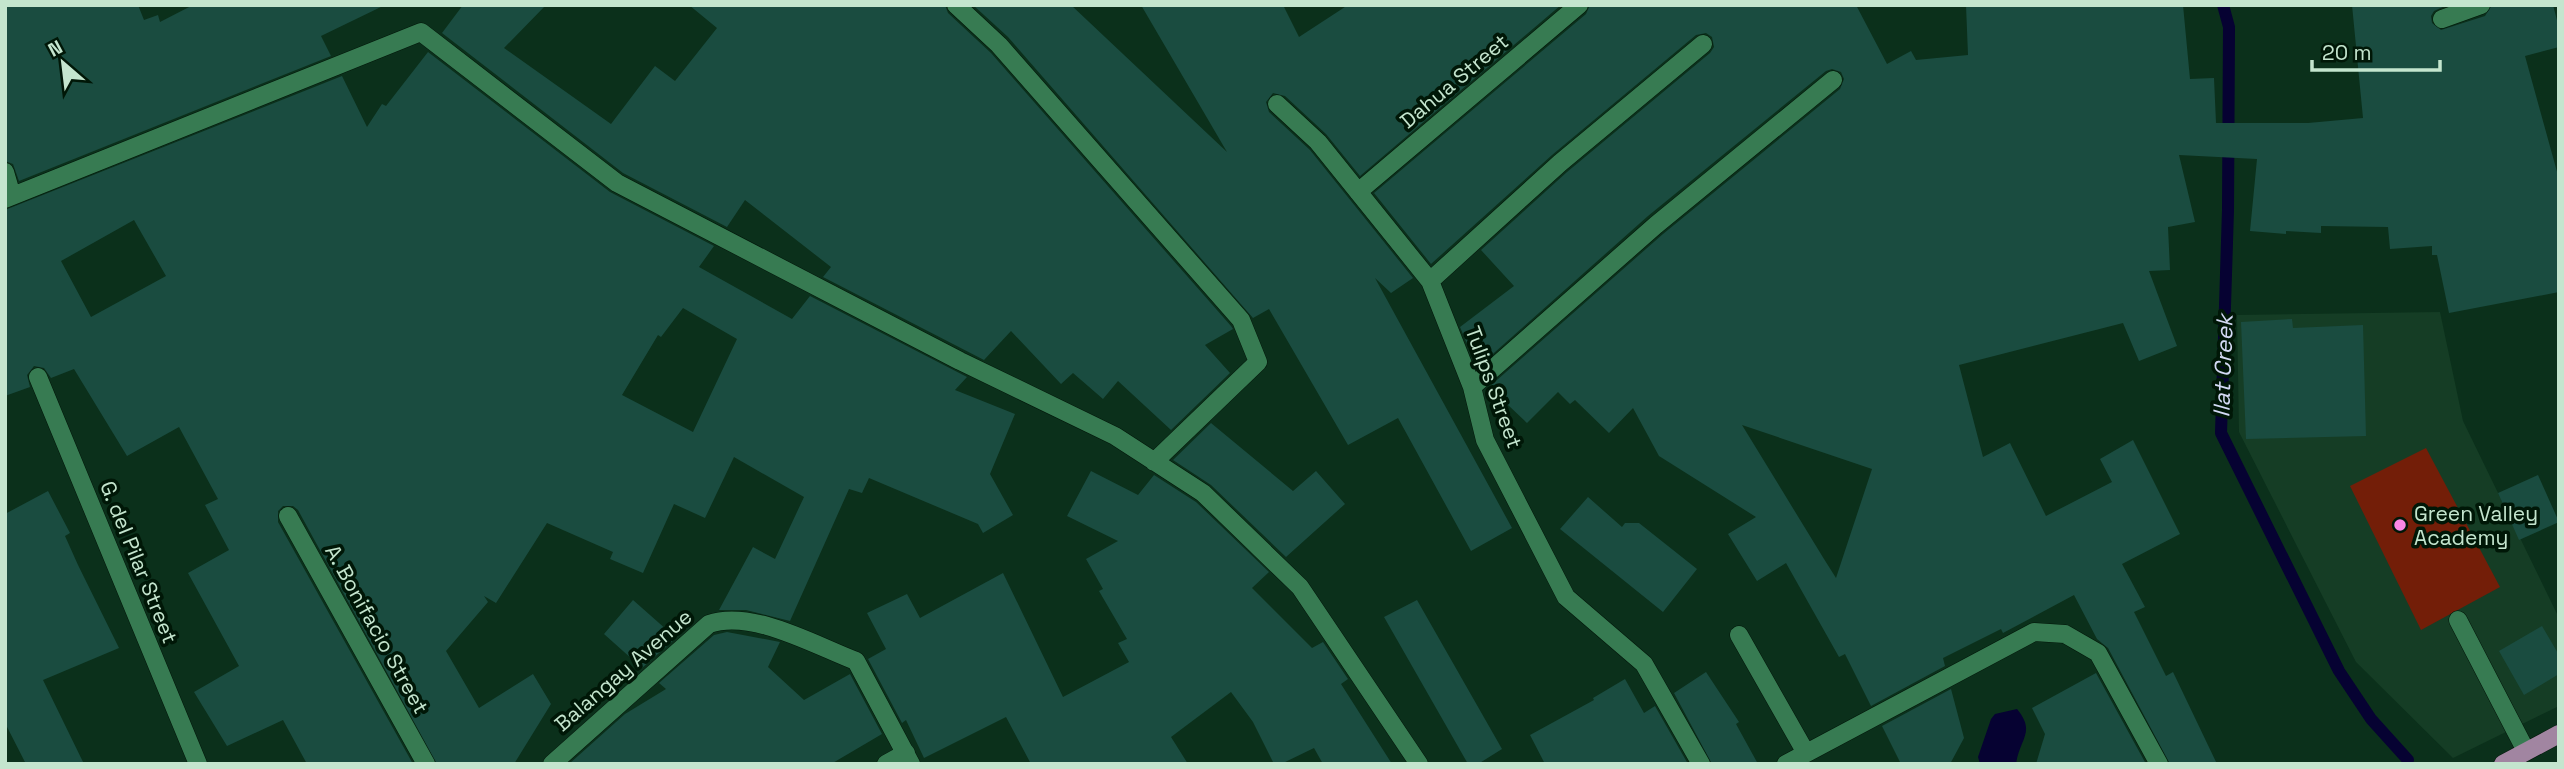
<svg xmlns="http://www.w3.org/2000/svg" width="2564" height="769" font-family="'Space Grotesk',sans-serif">
<style>
.built{fill:#153d25}
.green{fill:#731e08}
.water{fill:#060232}
.lines{fill:none;stroke-linecap:round;stroke-linejoin:round}
.stream{stroke:#060232;stroke-width:12}
.building{fill:#1a4c40;fill-rule:evenodd}
.minor-casing{stroke:#021609;stroke-width:19}
.major-casing{stroke:#021609;stroke-width:19}
.minor{stroke:#377b52;stroke-width:18}
.major{stroke:#a185a1;stroke-width:18}
.poi-dot{fill:#fb87e5;stroke:#001707;stroke-width:2.5}
.labels{text-anchor:middle;dominant-baseline:central;stroke-width:7;stroke-linejoin:round;paint-order:stroke}
.street-label{font-size:21px;fill:#c4e5ce;stroke:#001707}
.poi-label{font-size:21px;fill:#c4e5ce;stroke:#001707;text-anchor:start}
.water-label{font-size:23px;font-style:italic;fill:#d3daf4;stroke:#001707}
</style>
<rect width="100%" height="100%" fill="#0b301b"/>
<path class="built" d="M2440 312 2463 421 2559 618V706L2453 758 2356 662 2239 432 2237 315Z"/>
<path class="green" d="M2426 448 2500 587 2421 630 2350 486Z"/>
<path class="water" d="M2017 709C2036 732 2020 738 2016 764H1980L1978 757 1991 719 1995 714Z"/>
<g class="lines">
<path class="stream" d="M2223 5 2229 27 2228 210 2221 433 2339 671 2371 719 2408 760"/>
</g>
<path class="building" d="M5 5H138L144 20 158 15 160 22 193 5H385L321 36 331 56 19 181 13 164 5 161Z
M463 5H546L504 48 611 124 655 66 675 81 717 28 689 5H945L948 13 991 53 1231 326 1233 329 1205 345 1230 373 1171 430 1118 381 1103 399 1073 373 1061 384 1011 331 984 360 823 277 831 267 745 200 727 227 623 173 442 33Z
M973 5H1071L1227 152 1141 5H1283L1299 37 1348 5H1561L1360 176 1326 134 1285 96 1273 93 1266 102 1269 112 1310 150 1413 278 1391 293 1375 278 1512 528 1471 551 1398 418 1348 445 1269 309 1253 318 1008 37Z
M1590 5H1856L1887 64 1911 51 1916 60 1968 55 1966 5H2183L2190 79 2214 78 2216 123H2308L2363 118 2352 5H2447L2434 11 2431 16 2432 23 2441 30 2485 16 2492 5H2553L2559 28V47L2525 56 2559 179V292L2449 313 2437 255H2432V246L2390 249 2388 227 2321 226V233L2286 231V234L2250 231 2257 159 2179 155 2195 222 2168 227 2170 270 2149 271 2177 346 2139 361 2123 323 1959 365 1983 457 2010 443 2046 516 2112 482 2100 459 2133 440 2180 534 2122 564 2145 607 2134 612 2166 676 2173 672 2217 764H2170L2108 648 2097 639 2074 595 2003 633 2001 629 1943 658 1945 666 1871 706 1845 654 1839 657 1786 563 1757 581 1728 534 1756 517 1659 456 1633 408 1609 433 1575 400 1570 404 1558 392 1527 423 1489 387 1663 234 1840 89 1844 79 1841 72 1832 69 1826 71 1648 216 1477 368 1460 327 1514 286 1481 250 1567 172 1710 53 1714 47 1712 37 1706 33 1696 35 1552 155 1431 264 1374 193 1586 14ZM1742 425 1872 469 1836 578 1824 559Z
M428 52 610 192 714 246 699 267 792 319 810 296 967 377 955 390 1015 414 990 474 1013 515 983 533 978 524 869 478 862 493 849 489 790 621 746 610H719L753 547 775 559 804 497 734 457 705 518 674 504 643 573 610 559 613 552 547 523 496 603 484 596 488 602 446 651 479 708 533 674 551 704 514 764H437L298 510 293 506H283L278 511V522L413 764H307L283 720 227 746 194 692 239 666 188 573 229 550 205 505 218 499 179 427 127 456 74 369 51 378 44 368 34 366 27 375 30 387 5 396V210L342 76 367 127 382 104 386 106ZM134 220 166 276 91 317 61 261ZM683 308 737 339 693 432 622 395 658 335 661 337Z
M2292 319 2293 328 2363 325 2366 436 2246 439 2241 322Z
M1211 423 1293 491 1316 471 1345 504 1286 557 1211 485 1173 460Z
M1091 471 1138 495 1154 475 1196 502 1269 572 1252 588 1312 648 1323 642 1348 679 1341 684 1392 764H1323L1314 748 1281 764H1274L1253 722 1231 692 1171 737 1188 764H1031L1006 717 924 758 906 720 902 723 868 659 886 649 867 613 907 594 920 618 1003 573 1063 697 1129 662 1118 643 1127 639 1099 591 1103 589 1086 559 1118 541 1067 516Z
M2538 475 2559 522 2519 540 2498 493Z
M48 491 70 533 65 536 78 565 119 648 43 680 84 764H26L5 723V514Z
M1588 497 1622 527 1625 523H1639L1697 569 1663 612 1560 529Z
M633 600 676 638 642 668 604 634Z
M1417 600 1502 749 1478 764H1468L1384 617Z
M2542 626 2559 655V674L2524 695 2499 651Z
M727 632 780 642 768 667 804 700 850 674 882 734 831 764H569L625 714 666 689 659 683 714 635Z
M1706 672 1739 722 1736 724 1758 764H1712L1674 693Z
M2096 673 2146 764H2036L2045 734 2032 708Z
M1625 679 1644 713 1655 706 1688 764H1545L1530 735 1594 700 1593 698Z
M1951 689 1964 738 1950 764H1901L1882 726Z"/>
<g class="lines">
<defs>
<path id="minor" d="M956 5 999 45 1241 320 1258 362 1154 462
M2442 19 2481 5
M1277 104 1318 142 1430 281 1472 387 1485 440 1566 597 1644 664 1701 764
M5 172 12 196
M1358 192 1579 5
M5 199 421 32 617 183 960 361 1115 436 1203 493 1300 587 1419 764
M1430 281 1560 163 1703 44
M38 377 198 764
M1472 387 1656 225 1833 80
M288 516 426 764
M2458 620 2526 751
M1739 635 1806 753
M552 764 709 624C752 609 814 645 856 661L911 764
M886 764 906 753
M1786 764 2034 632 2065 634 2098 653 2159 764"/>
<path id="major" d="M2503 764 2559 734"/>
</defs>
<use href="#minor" class="minor-casing"/>
<use href="#major" class="major-casing"/>
<use href="#minor" class="minor"/>
<use href="#major" class="major"/>
</g>
<circle class="poi-dot" cx="2400" cy="525" r="7"/>
<g class="labels">
<g class="street-label">
<text transform="translate(1454 81) rotate(-40)">Dahua Street</text>
<text transform="translate(1494 387) rotate(70)">Tulips Street</text>
<text transform="translate(139 562) rotate(68)">G. del Pilar Street</text>
<text transform="translate(377 629) rotate(61)">A. Bonifacio Street</text>
<text transform="translate(623 670) rotate(-41)">Balangay Avenue</text>
</g>
<g class="poi-label">
<text x="2414" y="513">Green Valley<tspan x="2414" dy="24">Academy</tspan></text>
</g>
<g class="water-label">
<text transform="translate(2223 366) rotate(-88)">Ilat Creek</text>
</g>
</g>
<rect width="2564" height="769" fill="none" stroke="#c4e5ce" stroke-width="14"/>
<g transform="translate(63 63) rotate(332)" stroke="#001707" stroke-width="5" paint-order="stroke">
<path d="M0-5L12 26L0 18L-12 26Z" fill="#c4e5ce"/>
<text y="-10" font-size="19" font-weight="bold" text-anchor="middle" fill="#c4e5ce">N</text>
</g>
<path d="M2312 60v10h128v-10" fill="none" stroke="#c4e5ce" stroke-width="3.5"/>
<text x="2322" y="60" font-size="21" fill="#c4e5ce" stroke="#001707" stroke-width="5" paint-order="stroke">20 m</text>
</svg>
